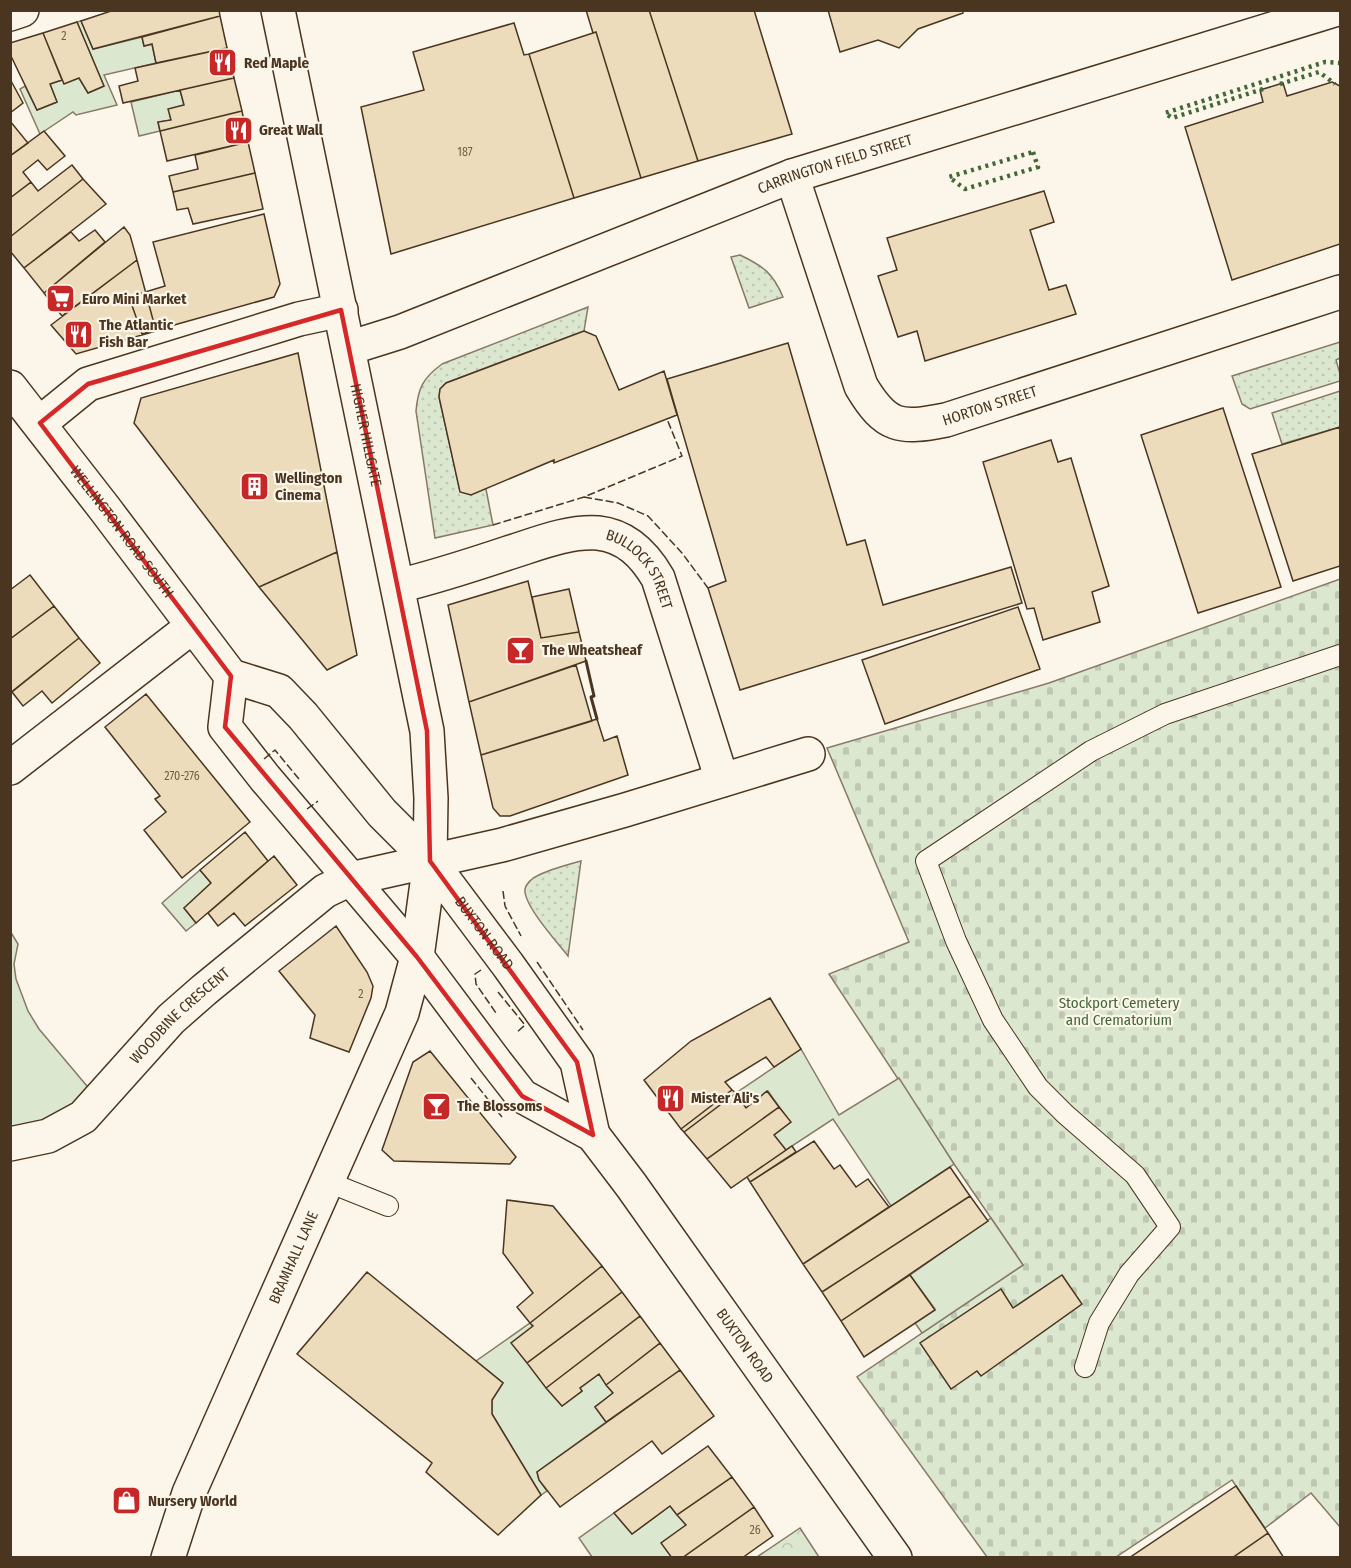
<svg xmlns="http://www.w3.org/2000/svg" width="1351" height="1568" font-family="'Fira Sans Condensed',sans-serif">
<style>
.grass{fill:url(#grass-dots);stroke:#887966;stroke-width:1.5}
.forest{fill:url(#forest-crowns);stroke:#887966;stroke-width:1.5}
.cemetery{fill:url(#cemetery-stones);stroke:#887966;stroke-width:1.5}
.garden{fill:#dce7d0;stroke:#887966;stroke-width:1.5}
.building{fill:#ecdcbc;stroke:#4a3520;stroke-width:1.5}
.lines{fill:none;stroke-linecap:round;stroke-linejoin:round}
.lane-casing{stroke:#4a3520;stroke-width:22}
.street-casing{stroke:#4a3520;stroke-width:36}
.secondary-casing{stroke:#4a3520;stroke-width:36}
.primary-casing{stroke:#4a3520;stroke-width:36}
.highway-casing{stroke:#4a3520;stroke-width:36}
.lane{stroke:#fbf6e9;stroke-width:20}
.street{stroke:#fbf6e9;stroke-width:33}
.secondary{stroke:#fbf6e9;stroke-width:33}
.primary{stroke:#fbf6e9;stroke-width:33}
.highway{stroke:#fbf6e9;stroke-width:33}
.hedge{stroke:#436837;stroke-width:4.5;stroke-dasharray:3 4.5;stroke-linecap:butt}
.fence{stroke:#4a3520;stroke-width:1.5;stroke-dasharray:8 3;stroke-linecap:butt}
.wall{stroke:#4a3520;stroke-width:3}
.marked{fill:none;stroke:#d62828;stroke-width:4.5;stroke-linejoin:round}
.labels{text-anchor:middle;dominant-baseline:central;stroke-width:4.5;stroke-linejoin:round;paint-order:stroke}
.number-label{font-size:12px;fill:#725f47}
.poi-label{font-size:15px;font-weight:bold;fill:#4a3520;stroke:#fbf6e9;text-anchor:start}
.street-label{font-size:15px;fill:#4a3520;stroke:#fbf6e9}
.park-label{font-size:15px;fill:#436837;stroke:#fbf6e9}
</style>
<defs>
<pattern id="grass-dots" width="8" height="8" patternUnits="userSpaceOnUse" patternTransform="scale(1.5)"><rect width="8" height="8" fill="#dce7d0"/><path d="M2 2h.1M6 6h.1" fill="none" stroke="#bec7b2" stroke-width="1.8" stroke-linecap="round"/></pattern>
<pattern id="forest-crowns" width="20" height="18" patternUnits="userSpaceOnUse" patternTransform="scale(1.5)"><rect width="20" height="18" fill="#dce7d0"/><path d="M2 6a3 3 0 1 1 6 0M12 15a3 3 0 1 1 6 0" fill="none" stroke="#bec7b2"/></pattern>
<pattern id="cemetery-stones" width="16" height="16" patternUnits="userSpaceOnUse" patternTransform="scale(1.5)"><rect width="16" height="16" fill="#dce7d0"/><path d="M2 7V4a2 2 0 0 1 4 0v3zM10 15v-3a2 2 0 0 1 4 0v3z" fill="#bec7b2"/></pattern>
</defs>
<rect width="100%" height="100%" fill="#fbf6e9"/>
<path class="grass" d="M740 255C763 266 773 273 783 297L749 308 731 257Z
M588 307 584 331 446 383 440 389 439 397 460 491 486 489 493 525 435 538 416 411C418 388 423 378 442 364Z
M1340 342V358L1336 360 1340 374V381L1250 409 1242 404 1232 376Z
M1340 391V427L1282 444 1272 413Z
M581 861 568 956C558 943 523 905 525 889 526 884 532 878 537 876 550 869 567 865 581 861Z"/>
<path class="forest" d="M800 1528 819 1557H757Z"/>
<path class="cemetery" d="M1340 579V1527L1311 1493 1265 1528 1232 1480 1116 1557H987L857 1377 1023 1265 954 1164 829 974 909 942 827 748 1049 683Z"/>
<path class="garden" d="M81 21 93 49 142 37 144 46 152 44 156 63 104 75 117 105 76 115 73 112 40 134 20 89 25 86 37 110 57 102 50 84 62 80 79 78 88 93 104 86 77 22Z
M180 90 184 105 169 109 171 120 158 122 160 131 139 136 131 102Z
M200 870 211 883 184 908 196 923 186 931 162 903Z
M10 931 18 944 14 964 16 979 28 1011 39 1029 92 1092 80 1105 10 1135Z
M801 1049 839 1115 899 1078 954 1164 891 1206 833 1119 786 1150 774 1135 790 1122 768 1091 746 1108 736 1093Z
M991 1218 1023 1265 922 1333 915 1323 935 1309 910 1275Z
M530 1323 533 1326 512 1343 562 1406 582 1391 580 1388 599 1374 613 1393 595 1407 606 1422 537 1472 539 1480 547 1491 541 1495 492 1414V1400L503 1383 476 1361Z
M670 1506 686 1525 662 1543 672 1557H592L579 1538 614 1513 632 1534Z"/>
<path class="building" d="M114 10H219L220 16 93 49 81 21Z
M586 10H649L698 161 641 178 596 32 593 33Z
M649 10H754L792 134 698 161Z
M828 10H962L963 13 918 29 899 48 878 40 840 52Z
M220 16 227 48 156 63 152 44 144 46 142 37Z
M77 22 104 86 88 93 79 78 64 84 43 33Z
M514 23 524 55 529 54 574 198 391 254 361 107 424 90 413 52Z
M596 32 641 178 574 198 529 54Z
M43 33 62 80 50 84 57 102 37 110 10 54V43Z
M227 48 234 78 123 103 119 86 138 81 135 68Z
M234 78 242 111 160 131 158 122 171 120 168 109 184 105 180 90Z
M10 79 23 103 10 113Z
M1332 82 1340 86V244L1232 280 1185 127 1263 102 1260 90 1283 83 1287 96Z
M242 111 248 142 167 161 160 131Z
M10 121 28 143 10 156Z
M44 131 65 156 47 170 38 160 23 172 31 182 10 198V156Z
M248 142 255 173 173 192 169 176 198 169 195 155Z
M72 165 83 179 10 237V198L31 182 38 191Z
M255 173 263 209 193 224 188 208 177 210 173 192Z
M83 179 106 204 24 268 10 251V237Z
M1044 191 1054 222 1030 230 1049 290 1066 285 1076 314 925 361 917 331 898 337 878 276 897 270 887 238Z
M264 214 280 284 274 297 142 334 129 297 165 286 153 242Z
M124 227 130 235 137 260 62 316 44 293Z
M95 230 105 242 44 293 24 268 71 232 79 241Z
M137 260 156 331 76 354 51 325Z
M584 331 596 336 619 390 664 371 677 415 554 463V460L471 495 460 492 439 397 440 389 446 383Z
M788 343 847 545 865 540 883 605 1011 567 1022 603 740 690 708 588 726 581 667 379Z
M298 353 337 552 259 587 134 423 141 398Z
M1223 408 1281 587 1198 613 1141 435Z
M1340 427V566L1293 581 1252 454Z
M1051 440 1058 462 1071 458 1109 586 1092 592 1100 622 1043 640 1034 608 1027 609 983 462Z
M337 552 357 655 327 670 259 587Z
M30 575 54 606 10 639V590Z
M528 581 541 638 579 632 586 661 469 702 448 605Z
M569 589 579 632 541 638 532 597Z
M54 606 79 638 10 693V639Z
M1018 607 1040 669 885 724 862 660Z
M79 638 100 663 52 703 42 691 23 706 12 692Z
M576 665 592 721 481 755 469 702Z
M146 694 250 822 182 878 144 830 166 812 155 799 160 796 105 727Z
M597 719 604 741 617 736 628 775 510 816H500L493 808 481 755Z
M245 832 268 861 196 923 184 908 211 883 200 870Z
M274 856 297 885 245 926 234 913 218 926 208 913Z
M336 926 367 972 373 986 371 998 349 1052 310 1038 315 1015 279 971Z
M770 998 801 1049 774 1067 766 1057 725 1082 732 1090 681 1129 644 1080 691 1041Z
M430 1051 516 1157 510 1164 394 1161 382 1150 413 1062Z
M732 1090 736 1093 684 1132 681 1129Z
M767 1091 779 1107 707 1159 684 1132 736 1093 746 1108Z
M779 1107 791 1122 774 1135 786 1150 731 1188 707 1159Z
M814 1141 834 1169 840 1165 856 1187 868 1179 889 1207 803 1264 750 1182Z
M792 1146 796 1152 750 1182 747 1177Z
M950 1167 970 1196 822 1292 803 1264Z
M970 1196 988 1221 841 1321 822 1292Z
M507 1200 553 1206 602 1266 530 1323 517 1307 533 1293 503 1253Z
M602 1266 622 1292 527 1363 511 1343 533 1326 530 1323Z
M367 1272 503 1383 492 1400V1414L541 1495 498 1535 426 1472 432 1463 297 1354Z
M910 1275 935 1310 864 1357 841 1321Z
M1062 1275 1082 1304 981 1376 977 1371 951 1389 920 1343 1001 1289 1013 1308Z
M622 1292 640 1316 546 1388 527 1363Z
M640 1316 660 1343 606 1385 599 1374 580 1388 582 1391 562 1406 546 1388Z
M660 1343 680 1370 606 1422 595 1407 613 1393 606 1385Z
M680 1370 714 1416 662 1454 652 1441 560 1507 539 1480 537 1472Z
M708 1446 732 1477 677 1515 670 1506 632 1534 614 1513Z
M732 1477 754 1507 682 1558H672L661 1543 686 1525 677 1515Z
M1236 1486 1268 1533 1232 1558H1129Z
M754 1507 773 1536 742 1558H682Z
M1268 1533 1284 1558H1232Z"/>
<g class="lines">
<defs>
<path id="lane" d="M328 1182 388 1206
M1085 1367 1099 1323 1129 1274 1170 1227 1135 1175 1065 1114 1038 1087 993 1020 956 941 926 861 1091 751 1165 714 1340 655"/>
<g id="street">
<path d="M10 14 22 10"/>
<path id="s1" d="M792 176 861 386C886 428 900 429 946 420L1340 292"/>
<path id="s2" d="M349 348 400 332 792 176 1334 10"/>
<path d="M40 423 88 384 299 319 341 310"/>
<path id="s3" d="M398 586C435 577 472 565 508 553 537 544 567 531 598 533 626 536 644 554 658 578L722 780"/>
<path d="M10 768 193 626"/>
<path id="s4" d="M10 1144 48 1136 83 1117 171 1019 204 990 325 891 350 879 502 845 625 810 808 754"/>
</g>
<g id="secondary">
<path id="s5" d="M278 10 427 731 431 798 430 861 417 957"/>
</g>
<g id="primary">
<path id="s6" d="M168 1558 189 1493 402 1013 417 957"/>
</g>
<g id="highway">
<path id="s7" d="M10 387 105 509 231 676 279 691 303 716 382 813 430 861 508 965 577 1062 593 1135"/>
<path id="s8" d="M231 676 225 727 265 778 417 957 494 1060 522 1096 593 1135 631 1185 895 1558"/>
</g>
</defs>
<use href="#lane" class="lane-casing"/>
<use href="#street" class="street-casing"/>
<use href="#secondary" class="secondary-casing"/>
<use href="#primary" class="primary-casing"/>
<use href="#highway" class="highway-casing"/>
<use href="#lane" class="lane"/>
<use href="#street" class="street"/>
<use href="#secondary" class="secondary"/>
<use href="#primary" class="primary"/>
<use href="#highway" class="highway"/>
<path class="hedge" d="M1280 84 1319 72 1335 84
M1263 89 1172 118 1165 113 1325 62 1340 63
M1033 152 1038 167 965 189 949 177Z"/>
<path class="fence" d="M584 497 618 503 648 516 682 553 708 588
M493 525 584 497 682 456 667 419
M264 759 275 750 299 779
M307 809 318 801
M503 891 505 906 521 936
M537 962 583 1030
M481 970 475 974 476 984 496 1013
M498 992 525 1025 516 1033
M471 1078 502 1117"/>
<path class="wall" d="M586 661 594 696 591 697 597 719"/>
</g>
<path class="marked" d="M341 310 427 731 430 861 577 1062 593 1135 522 1096 417 957 225 727 231 676 40 423 88 384Z"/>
<defs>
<symbol id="restaurant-square" viewBox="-11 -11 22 22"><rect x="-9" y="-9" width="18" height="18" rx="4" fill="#c62828" stroke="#fbf6e9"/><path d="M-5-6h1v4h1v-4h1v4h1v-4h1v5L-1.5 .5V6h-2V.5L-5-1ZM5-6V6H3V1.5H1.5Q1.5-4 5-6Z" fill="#fff"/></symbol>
<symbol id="supermarket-square" viewBox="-11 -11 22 22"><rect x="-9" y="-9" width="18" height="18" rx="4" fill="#c62828" stroke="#fbf6e9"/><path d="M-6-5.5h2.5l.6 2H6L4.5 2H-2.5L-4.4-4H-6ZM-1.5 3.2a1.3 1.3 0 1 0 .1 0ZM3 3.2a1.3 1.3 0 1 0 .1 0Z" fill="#fff"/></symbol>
<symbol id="building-square" viewBox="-11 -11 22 22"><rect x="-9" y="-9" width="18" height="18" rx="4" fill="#c62828" stroke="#fbf6e9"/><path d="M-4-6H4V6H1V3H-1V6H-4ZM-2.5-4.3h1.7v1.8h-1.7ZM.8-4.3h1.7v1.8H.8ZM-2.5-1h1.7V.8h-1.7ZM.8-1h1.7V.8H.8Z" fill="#fff"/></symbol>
<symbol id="bar-square" viewBox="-11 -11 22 22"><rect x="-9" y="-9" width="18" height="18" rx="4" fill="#c62828" stroke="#fbf6e9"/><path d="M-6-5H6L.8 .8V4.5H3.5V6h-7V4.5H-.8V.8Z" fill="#fff"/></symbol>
<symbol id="shop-square" viewBox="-11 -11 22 22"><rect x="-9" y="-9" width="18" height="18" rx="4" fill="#c62828" stroke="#fbf6e9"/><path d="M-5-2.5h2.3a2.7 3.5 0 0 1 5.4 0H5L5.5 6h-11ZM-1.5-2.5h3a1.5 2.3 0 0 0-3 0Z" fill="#fff"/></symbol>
</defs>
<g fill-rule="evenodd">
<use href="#restaurant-square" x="206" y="46" width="33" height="33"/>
<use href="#restaurant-square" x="222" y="114" width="33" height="33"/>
<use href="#supermarket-square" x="44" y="282" width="33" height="33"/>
<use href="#restaurant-square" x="62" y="318" width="33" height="33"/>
<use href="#building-square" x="238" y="470" width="33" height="33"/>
<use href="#bar-square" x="504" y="634" width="33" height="33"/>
<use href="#restaurant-square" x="654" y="1082" width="33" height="33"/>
<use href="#bar-square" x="420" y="1090" width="33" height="33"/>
<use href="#shop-square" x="110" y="1484" width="33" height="33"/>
</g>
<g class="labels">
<g class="number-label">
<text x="64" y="36">2</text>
<text x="465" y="152">187</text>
<text x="182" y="776">270-276</text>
<text x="361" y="994">2</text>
<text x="755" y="1530">26</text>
</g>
<g class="poi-label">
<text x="244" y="63">Red Maple</text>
<text x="259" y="130">Great Wall</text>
<text x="82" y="299">Euro Mini Market</text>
<text x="99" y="325">The Atlantic<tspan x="99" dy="17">Fish Bar</tspan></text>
<text x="275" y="478">Wellington<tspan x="275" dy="17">Cinema</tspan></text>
<text x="542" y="650">The Wheatsheaf</text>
<text x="691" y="1098">Mister Ali's</text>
<text x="457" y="1106">The Blossoms</text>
<text x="148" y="1501">Nursery World</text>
</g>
<g class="street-label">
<text stroke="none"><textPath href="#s2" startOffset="520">CARRINGTON FIELD STREET</textPath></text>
<text stroke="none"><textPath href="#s1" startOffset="369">HORTON STREET</textPath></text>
<text stroke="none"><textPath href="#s5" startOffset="434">HIGHER HILLGATE</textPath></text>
<text stroke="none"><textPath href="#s7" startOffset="183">WELLINGTON ROAD SOUTH</textPath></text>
<text stroke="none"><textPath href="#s3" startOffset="267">BULLOCK STREET</textPath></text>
<text stroke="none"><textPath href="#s7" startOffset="732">BUXTON ROAD</textPath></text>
<text stroke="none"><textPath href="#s4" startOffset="219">WOODBINE CRESCENT</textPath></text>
<text stroke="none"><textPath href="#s6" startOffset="326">BRAMHALL LANE</textPath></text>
<text stroke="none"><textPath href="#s8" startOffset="866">BUXTON ROAD</textPath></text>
</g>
<g class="park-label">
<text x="1119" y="1003">Stockport Cemetery<tspan x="1119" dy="17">and Crematorium</tspan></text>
</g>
</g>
<rect width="1351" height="1568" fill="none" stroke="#4a3520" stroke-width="24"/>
</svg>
